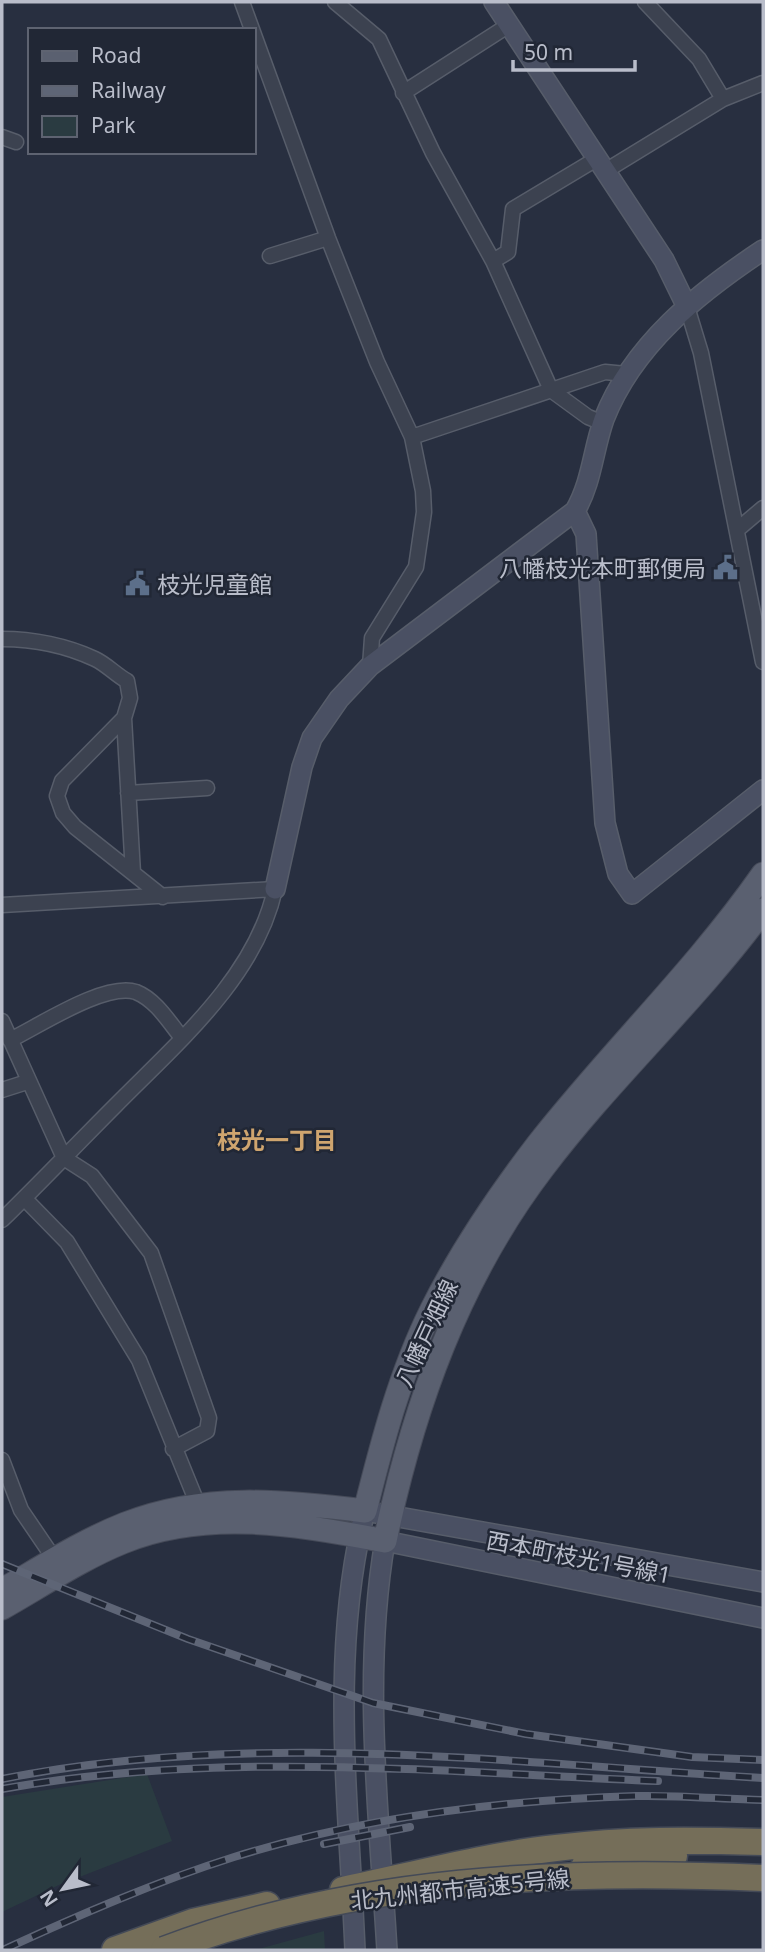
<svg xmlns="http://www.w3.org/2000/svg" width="765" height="1952" font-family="'Noto Sans','Noto Sans JP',sans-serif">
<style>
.green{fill:#2a3b41}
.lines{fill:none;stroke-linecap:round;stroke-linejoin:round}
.street-casing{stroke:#575d6a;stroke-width:17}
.secondary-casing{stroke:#575d6a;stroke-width:22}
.primary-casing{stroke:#464b59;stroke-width:25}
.highway-casing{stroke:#444a57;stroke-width:29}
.street{stroke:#3c4250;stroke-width:14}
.secondary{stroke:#4a5063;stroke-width:19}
.primary{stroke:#5a6070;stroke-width:23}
.highway{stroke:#756e59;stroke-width:26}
.rail-casing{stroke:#5e6576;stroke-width:8}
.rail{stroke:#212735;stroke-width:5;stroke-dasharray:16;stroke-linecap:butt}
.highway-bridge-casing{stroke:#444a57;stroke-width:29;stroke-linecap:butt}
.highway-bridge{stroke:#756e59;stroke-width:26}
.labels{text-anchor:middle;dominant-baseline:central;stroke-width:5;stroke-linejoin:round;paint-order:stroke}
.poi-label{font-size:23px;fill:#b9bdca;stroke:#212735;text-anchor:end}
.street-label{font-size:23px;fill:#b9bdca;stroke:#212735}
.neighbourhood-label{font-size:24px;font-weight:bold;fill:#cfa56f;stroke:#212735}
</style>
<rect width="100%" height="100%" fill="#282f40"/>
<path class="green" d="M147 1774 172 1841 59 1885 2 1912V1797Z
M324 1931 325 1950H255Z"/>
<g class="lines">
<defs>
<path id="street" d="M242 2 328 238 377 362 412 437 423 491 424 512 416 567 372 638 370 666
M335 2 379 39 433 153 493 261 551 390 588 417 603 423
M645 2 699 59 723 99
M403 93 509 25
M2 137 16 142
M607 170 723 99 763 83
M270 256 328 238
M493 261 508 252 513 209 598 158
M687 307 701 353 763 662
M412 437 605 372 626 374
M737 530 763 508
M2 639C33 639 67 646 95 659 106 664 116 675 127 681L130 698 124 718 62 781 57 796 63 813 75 827 163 897
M124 718 133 873
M128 793 207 788
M2 905 275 889C256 977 176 1044 115 1106 77 1144 40 1183 2 1220
M2 1021 64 1158 92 1176 151 1253 209 1418 207 1431 173 1449
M10 1040C39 1026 105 982 136 992 156 1000 169 1022 182 1038
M2 1090 27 1082
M24 1198 67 1242 139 1360 198 1505
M2 1460 21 1510 55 1560"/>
<path id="secondary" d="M494 2 664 260 687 307
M575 511 586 534 605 823 618 874 632 894 763 790
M275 889 302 767 312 738 339 699 370 666 575 511C592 482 593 450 604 419 633 345 698 293 763 250
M355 1950C349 1805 329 1654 365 1511L763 1582
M387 1950C379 1815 362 1675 385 1541L763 1618"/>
<path id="primary" d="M2 1590C42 1567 82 1541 125 1524 204 1493 283 1501 365 1511 382 1443 400 1373 432 1309 461 1251 499 1195 538 1144 610 1052 696 970 763 874
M2 1608C41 1586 81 1559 123 1542 206 1508 300 1524 385 1541 413 1407 459 1278 543 1168 611 1078 696 1001 763 910"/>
<path id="highway" d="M584 1867 674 1856
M343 1890C414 1875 484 1856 556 1848 625 1839 694 1840 763 1842
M115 1950 193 1922 267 1905"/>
</defs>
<use href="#street" class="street-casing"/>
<use href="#secondary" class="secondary-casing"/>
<use href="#primary" class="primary-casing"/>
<use href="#highway" class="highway-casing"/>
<use href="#street" class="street"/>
<use href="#secondary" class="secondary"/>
<use href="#primary" class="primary"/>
<use href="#highway" class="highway"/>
<defs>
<path id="rail" d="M2 1564 188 1639 373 1703 526 1734 692 1757 763 1760
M2 1779C251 1729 512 1763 763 1778
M2 1789C220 1750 438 1772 658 1781
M324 1844 410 1827
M3 1950C79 1915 155 1882 234 1857 364 1817 501 1800 636 1796 678 1795 721 1799 763 1800"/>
</defs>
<use href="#rail" class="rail-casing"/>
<use href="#rail" class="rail"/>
<defs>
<path id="highway-bridge" d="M164 1950C354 1878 563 1869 763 1878"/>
</defs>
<use href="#highway-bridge" class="highway-bridge-casing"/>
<use href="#highway-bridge" class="highway-bridge"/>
</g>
<defs>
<symbol id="civic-bare" viewBox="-9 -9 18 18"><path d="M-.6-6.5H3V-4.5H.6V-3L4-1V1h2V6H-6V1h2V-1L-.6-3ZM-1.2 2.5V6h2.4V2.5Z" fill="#5c6f8a" stroke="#212735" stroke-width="2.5" paint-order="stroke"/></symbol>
</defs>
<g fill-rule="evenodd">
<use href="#civic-bare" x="708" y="550" width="35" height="35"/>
<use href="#civic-bare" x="120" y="566" width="35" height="35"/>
</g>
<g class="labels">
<g class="poi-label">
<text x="706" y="568">八幡枝光本町郵便局</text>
<text x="157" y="584" text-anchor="start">枝光児童館</text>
</g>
<g class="street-label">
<text transform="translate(426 1333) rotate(-65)">八幡戸畑線</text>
<text transform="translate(579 1557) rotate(11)">西本町枝光1号線1</text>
<text transform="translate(460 1889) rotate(-6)">北九州都市高速5号線</text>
</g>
<g class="neighbourhood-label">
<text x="277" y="1139">枝光一丁目</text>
</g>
</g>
<rect width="765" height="1952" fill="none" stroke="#b9bdca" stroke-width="7"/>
<rect x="28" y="28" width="228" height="126" fill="#212735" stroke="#5e6371" stroke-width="2"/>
<rect x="42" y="51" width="35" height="10" fill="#5a6070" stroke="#5e6371" stroke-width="2"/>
<text x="91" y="63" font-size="21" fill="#b9bdca">Road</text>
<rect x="42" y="86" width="35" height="10" fill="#5e6576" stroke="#5e6371" stroke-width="2"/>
<text x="91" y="98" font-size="21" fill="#b9bdca">Railway</text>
<rect x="42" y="116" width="35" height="21" fill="#2a3b41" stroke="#5e6371" stroke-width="2"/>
<text x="91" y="133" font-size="21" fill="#b9bdca">Park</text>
<g transform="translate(63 1889) rotate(237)" stroke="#212735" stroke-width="5" paint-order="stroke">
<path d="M0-5L12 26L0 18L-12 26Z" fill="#b9bdca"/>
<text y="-10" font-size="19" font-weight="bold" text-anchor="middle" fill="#b9bdca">N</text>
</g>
<path d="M513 60v10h122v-10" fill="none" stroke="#b9bdca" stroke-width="3.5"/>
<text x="524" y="60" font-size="21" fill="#b9bdca" stroke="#212735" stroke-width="5" paint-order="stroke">50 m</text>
</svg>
